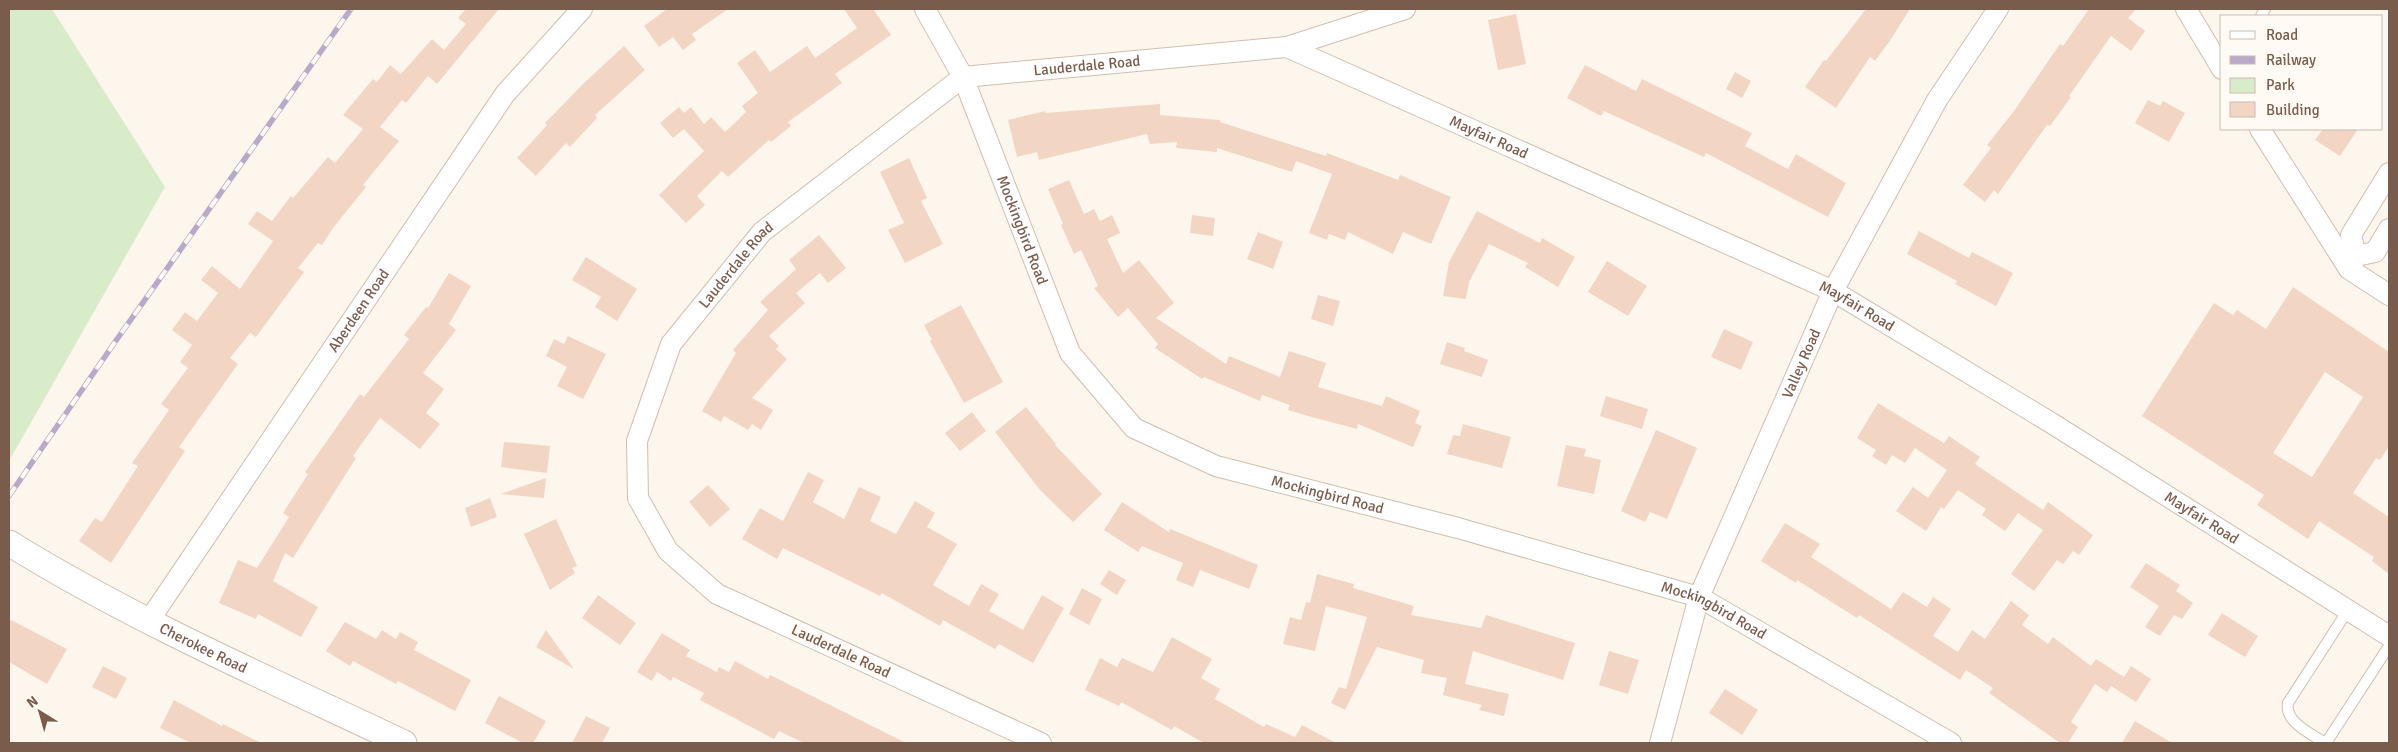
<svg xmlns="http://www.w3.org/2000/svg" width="2398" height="752" font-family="Signika,sans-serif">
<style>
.green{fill:#d8ecc9}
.building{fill:#f3d5c3;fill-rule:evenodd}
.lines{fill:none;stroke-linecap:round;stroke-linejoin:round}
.service-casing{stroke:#d1beb0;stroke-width:12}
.minor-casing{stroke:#d1beb0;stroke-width:22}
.tertiary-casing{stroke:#d1beb0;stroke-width:27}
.service{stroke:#fff;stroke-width:10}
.minor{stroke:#fff;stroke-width:20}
.tertiary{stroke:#fff;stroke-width:25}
.rail-casing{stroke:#b9a8c9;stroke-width:5.5}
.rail{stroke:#fffaf3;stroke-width:4;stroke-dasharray:11;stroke-linecap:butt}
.labels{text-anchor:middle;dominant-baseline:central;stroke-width:4.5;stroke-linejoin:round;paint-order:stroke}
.street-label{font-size:15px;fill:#7a5c4d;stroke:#fffaf3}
</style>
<rect width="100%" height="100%" fill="#fdf6ec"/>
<path class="green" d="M9 9H52L165 187 9 461Z"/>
<path class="building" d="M466 9H499L437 84 428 76 406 103 402 100 380 127 399 141 363 185 366 187 333 228 322 245 318 243 298 268 304 272 256 337 250 333 230 358 238 364 179 447 185 451 111 563 79 541 95 518 102 522 138 466 132 463 169 410 161 404 188 368 180 362 192 345 172 330 185 312 197 321 218 293 201 280 212 266 240 289 273 241 248 224 257 211 272 221 291 196 293 198 328 157 335 163 363 129 343 115 373 79 377 82 390 65 401 74 432 39 444 50 466 24 458 18Z
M667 9H728L692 34 696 40 683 50 673 37 659 47 644 26Z
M844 9H873L891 35 835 74 842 83 788 122 791 126 771 142 769 140 728 177 722 171 697 196 705 205 686 223 659 195 704 151 684 129 673 138 660 123 679 107 684 113 691 107 704 124 711 117 725 132 746 112 742 106 758 93 737 63 755 50 770 72 807 46 815 58 857 28Z
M1866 9H1910L1889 42 1875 61 1870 57 1836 108 1805 87 1824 60 1826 61Z
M2089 9H2136L2128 18 2145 31 2131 51 2111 36 2069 96 2071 97 2050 126 2047 125 1998 194 1994 190 1985 202 1963 185 1991 148 1987 145 2014 111 2060 44 2063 46Z
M1516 14 1526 64 1498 70 1488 20Z
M624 46 645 70 595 115 597 118 570 147 566 143 536 176 517 158 547 125 545 123 584 83Z
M1585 65 1636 91 1642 79 1752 133 1745 146 1788 169 1796 154 1846 183 1828 217 1706 153 1704 157 1604 111 1601 116 1567 98Z
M1735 72 1751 81 1742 98 1726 89Z
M2148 100 2160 106 2163 101 2185 113 2169 142 2135 123Z
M1160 104V115L1220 120V122L1326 156 1327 153 1398 180 1400 175 1451 197 1431 244 1403 232 1393 254 1348 232 1345 240 1329 234 1327 240 1309 233 1332 174 1296 161 1292 172 1217 148V152L1176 148 1177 142 1150 144 1147 134 1039 160 1037 152 1017 157 1008 120 1045 111V113Z
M2323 129H2358L2340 156 2315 140Z
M909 158 927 198 921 201 943 244 905 263 888 230 904 223 880 172Z
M1069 180 1084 214 1094 209 1100 221 1112 215 1120 233 1107 239 1123 273 1139 260 1174 303 1156 318 1226 364 1229 356 1280 377 1289 351 1326 363 1318 387 1382 406 1386 396 1420 411 1415 423 1422 426 1413 447 1358 424 1357 429 1308 416 1288 410 1290 405 1262 395 1260 401 1204 377 1202 379 1155 348 1158 344 1128 308 1118 317 1094 288 1098 286 1081 250 1074 254 1061 225 1063 224 1048 189Z
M1477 211 1540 243 1542 238 1575 257 1558 287 1525 267 1528 263 1489 244 1469 282 1466 299 1443 296 1449 262Z
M1192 215 1215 218 1213 236 1190 233Z
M1919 231 1969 258 1972 252 2013 273 1996 306 1955 284 1957 281 1907 254Z
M1258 232 1283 242 1273 269 1247 259Z
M819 235 846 268 828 283 820 273 796 293 805 303 769 336 779 346 776 349 787 359 752 398 773 410 761 430 752 424 748 430 724 416 721 422 702 411 736 353 733 350 768 310 760 302 796 269 789 260Z
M586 257 637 289 617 321 595 307 601 297 572 280Z
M1607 261 1647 286 1628 316 1588 292Z
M449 273 471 286 449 324 456 330 423 373 444 389 426 413 440 424 420 449 380 418 353 456 356 458 293 558 285 553 273 581 318 607 301 637 258 614 256 619 219 603 238 560 257 568 289 517 283 513 308 474 305 472 360 394 364 397 409 339 404 335 426 307 428 308Z
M2293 287 2389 352V446L2380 460 2376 458 2353 493 2389 517V574L2372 561 2374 557 2319 521 2308 539 2257 505 2264 495 2142 416 2214 303 2233 315 2237 310 2266 329ZM2325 372 2363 397 2312 477 2273 453Z
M1318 295 1340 301 1333 326 1311 319Z
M961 305 1003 382 964 403 930 341 932 340 924 325Z
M1724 329 1753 342 1741 370 1711 357Z
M568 336 606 354 583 399 557 386 567 367 546 356 554 339 564 344Z
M1447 342 1465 348 1464 351 1488 360 1482 377 1440 364Z
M1606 396 1648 409 1642 429 1600 416Z
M1878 403 1944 443 1949 436 1980 457 1975 464 2043 510 2048 502 2093 535 2079 555 2073 551 2063 564 2057 560 2034 591 2011 574 2043 530 2018 513 2005 531 1982 515 1986 509 1958 490 1944 509 1941 507 1926 531 1896 511 1913 487 1928 498 1947 470 1915 448 1905 463 1892 455 1886 465 1872 456 1876 450 1857 438Z
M1026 407 1056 444 1055 445 1102 494 1073 522 1040 490 995 432Z
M972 412 986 431 960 451 945 433Z
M1463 424 1511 437 1502 468 1447 454 1453 435 1460 436Z
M1656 430 1697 448 1667 519 1650 512 1645 522 1621 511Z
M504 442 550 446 547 473 501 467Z
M1566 445 1586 449 1584 456 1601 460 1594 494 1557 486Z
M808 472 824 480 813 502 844 519 859 487 881 497 870 521 896 534 915 501 935 513 927 527 957 544 933 585 969 606 981 584 999 594 989 611 1023 630 1042 595 1064 608 1033 663 999 644 995 649 943 620 940 626 882 593 880 596 783 548 777 559 742 539 760 508 783 521Z
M546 478 544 498 501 494Z
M708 485 730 509 710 527 689 502Z
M490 498 497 517 471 527 465 508Z
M1122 502 1169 532 1170 529 1258 565 1249 589 1200 570 1193 587 1176 580 1183 563 1142 546 1138 552 1104 530Z
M556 519 577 566 572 568 575 573 550 590 524 534Z
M1785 523 1820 544 1811 557 1891 609 1903 592 1927 607 1933 597 1951 609 1933 636 1958 652 1972 630 1985 639 2011 601 2029 615 2022 625 2048 644 2053 637 2091 666 2096 659 2124 677 2131 666 2151 679 2136 702 2111 686 2107 692 2095 684 2071 722 2078 727 2068 743H2060L1989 693 1993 688 1966 670 1960 680 1859 615 1857 618 1797 580 1796 583 1761 561Z
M2146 563 2180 585 2176 591 2193 603 2182 619 2174 615 2160 636 2145 627 2159 606 2130 587Z
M1109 570 1126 580 1117 595 1100 584Z
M1317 574 1354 584 1353 588 1414 606 1411 615 1481 628 1486 615 1575 643 1563 680 1473 651 1465 684 1509 694 1504 716 1479 710 1482 705 1443 695 1447 678 1421 673 1424 660 1377 647 1345 710 1331 703 1339 687 1346 689 1367 617 1326 606 1315 651 1283 644 1290 617 1301 620 1306 602 1310 603Z
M1082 588 1102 599 1089 625 1069 614Z
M598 595 636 623 620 645 582 618Z
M2222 613 2258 636 2245 657 2208 635Z
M9 619 67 649 47 684 9 662Z
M345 622 376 639 382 630 396 639 400 632 418 642 414 650 471 680 455 711 398 681 396 684 353 661 350 666 326 651Z
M546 630 574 669 536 647Z
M662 633 690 650 686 656 717 672 719 667 729 672 735 661 768 679 770 675 906 743H804L779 731 774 739 700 700 704 693 673 677 671 681 657 672 652 681 637 672Z
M1172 637 1212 659 1201 678 1220 689 1215 699 1264 727 1266 724 1295 737 1302 725 1336 743H1204L1174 726 1172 730 1121 702 1119 706 1085 690 1100 658 1117 667 1122 658 1153 672Z
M1609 651 1639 660 1628 694 1599 685Z
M103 666 127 678 116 699 92 687Z
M1725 689 1758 710 1742 735 1709 713Z
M499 696 546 721 533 743H523L485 723Z
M174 700 222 726 223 724 261 743H191L160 728Z
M586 716 610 728 602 743H572Z
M2135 721 2172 743H2122Z"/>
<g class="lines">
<defs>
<path id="service" d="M2261 16 2265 9
M2325 743C2312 734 2284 722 2288 703L2348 610
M2326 743 2389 646"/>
<g id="minor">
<path id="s1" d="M925 9 963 77 1070 353 1134 428 1216 466 1458 528 1699 597 1951 743"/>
<path d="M2186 9 2222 69"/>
<path id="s2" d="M1287 47 1833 291 2053 424 2389 636"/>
<path d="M2260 129 2349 269 2389 295"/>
<path d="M2356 256 2375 252 2389 229"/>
<path d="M2349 269 2356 256 2351 235 2389 173"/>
<path id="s3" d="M148 622 505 94 582 9"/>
<path id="s4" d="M1041 743 717 594 668 551 638 498 637 441 671 344 762 232 963 77 1287 47 1405 9"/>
<path id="s5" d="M1660 743 1699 597 1833 291 1937 100 1998 9"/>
</g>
<g id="tertiary">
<path id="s6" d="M9 543C135 621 271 680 404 743"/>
</g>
</defs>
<use href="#service" class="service-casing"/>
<use href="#minor" class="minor-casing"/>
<use href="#tertiary" class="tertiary-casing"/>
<use href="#service" class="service"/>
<use href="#minor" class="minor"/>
<use href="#tertiary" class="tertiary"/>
<defs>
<path id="rail" d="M9 496 115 342 351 9"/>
</defs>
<use href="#rail" class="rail-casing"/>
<use href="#rail" class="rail"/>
</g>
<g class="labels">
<g class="street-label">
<text stroke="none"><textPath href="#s4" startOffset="1165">Lauderdale Road</textPath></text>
<text stroke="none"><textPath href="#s2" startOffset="221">Mayfair Road</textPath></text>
<text stroke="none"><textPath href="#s1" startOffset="242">Mockingbird Road</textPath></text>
<text stroke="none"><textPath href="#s4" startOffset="745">Lauderdale Road</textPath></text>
<text stroke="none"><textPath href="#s2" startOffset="626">Mayfair Road</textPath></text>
<text stroke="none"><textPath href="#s3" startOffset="376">Aberdeen Road</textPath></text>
<text stroke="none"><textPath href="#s5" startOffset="406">Valley Road</textPath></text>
<text stroke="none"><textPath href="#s1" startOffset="678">Mockingbird Road</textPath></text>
<text stroke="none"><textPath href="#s2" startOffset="1031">Mayfair Road</textPath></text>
<text stroke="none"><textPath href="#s1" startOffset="1082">Mockingbird Road</textPath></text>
<text stroke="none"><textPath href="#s6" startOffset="221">Cherokee Road</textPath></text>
<text transform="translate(841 651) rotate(25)">Lauderdale Road</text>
</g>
</g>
<rect width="2398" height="752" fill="none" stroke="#7a5c4d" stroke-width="20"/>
<rect x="2220" y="15" width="162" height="115" fill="#fffaf3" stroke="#cabbb1"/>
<rect x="2230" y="31" width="25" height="8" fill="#ffffff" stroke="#cabbb1"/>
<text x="2266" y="40" font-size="15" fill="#7a5c4d">Road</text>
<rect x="2230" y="56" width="25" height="8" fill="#b9a8c9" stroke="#cabbb1"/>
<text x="2266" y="65" font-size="15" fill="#7a5c4d">Railway</text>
<rect x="2230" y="78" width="25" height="15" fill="#d8ecc9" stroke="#cabbb1"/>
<text x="2266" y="90" font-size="15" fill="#7a5c4d">Park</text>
<rect x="2230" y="102" width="25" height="15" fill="#f3d5c3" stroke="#cabbb1"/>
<text x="2266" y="115" font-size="15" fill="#7a5c4d">Building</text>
<g transform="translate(40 712) rotate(323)" stroke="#fffaf3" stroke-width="4" paint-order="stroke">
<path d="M0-4L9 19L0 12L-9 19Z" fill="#7a5c4d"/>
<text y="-8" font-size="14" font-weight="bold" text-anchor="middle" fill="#7a5c4d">N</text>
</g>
</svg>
